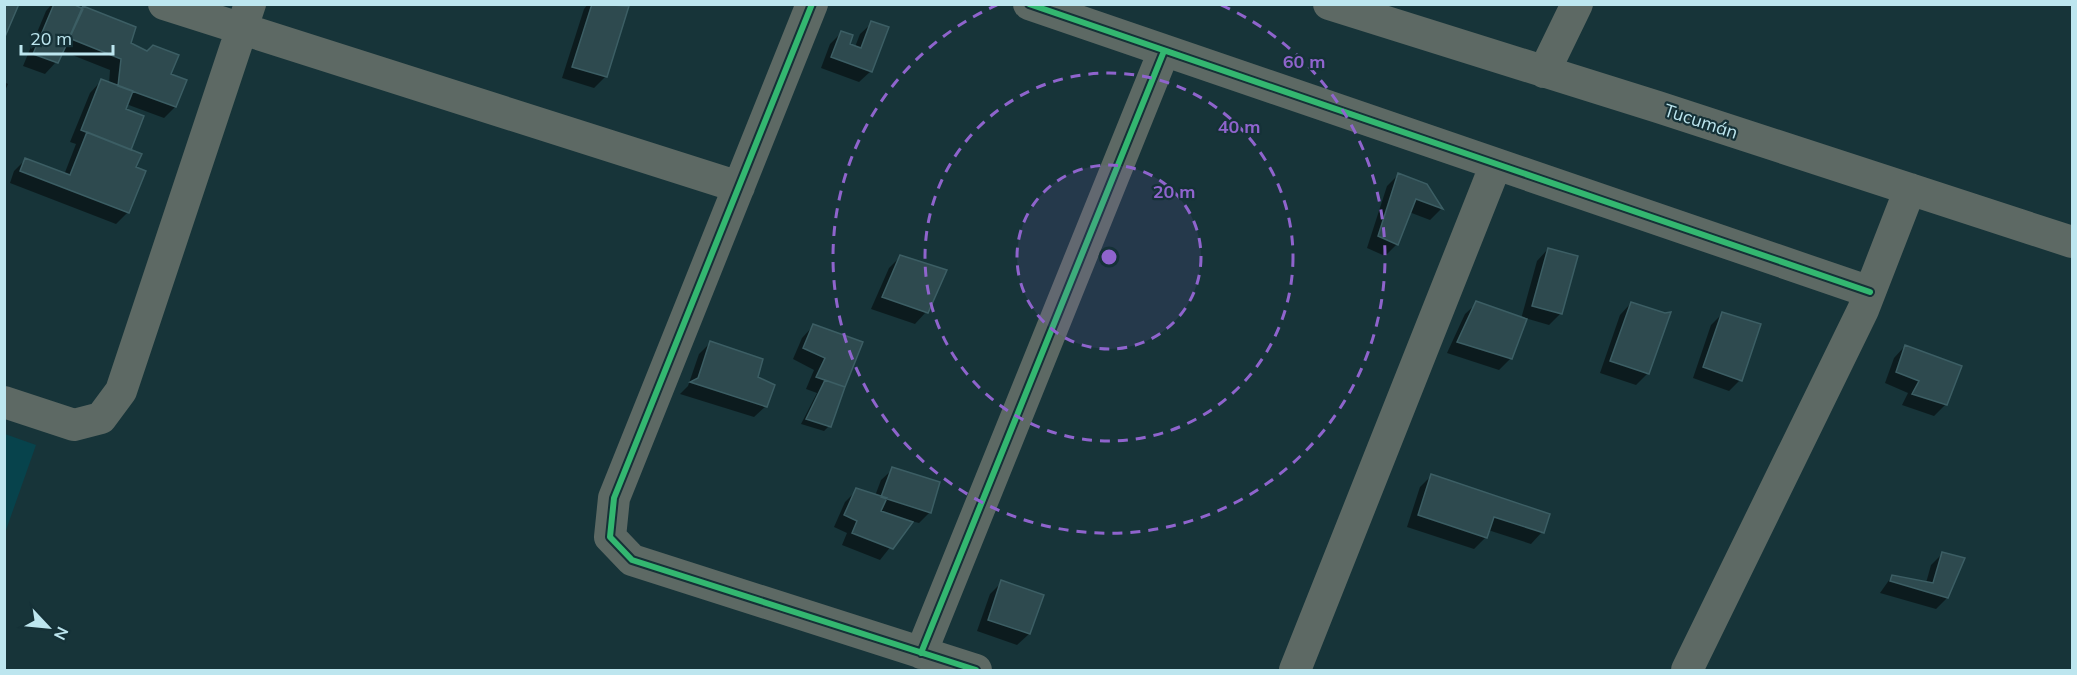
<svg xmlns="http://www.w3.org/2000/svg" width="2077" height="675" font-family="Mulish,sans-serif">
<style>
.built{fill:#07434c}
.shadow{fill:#0007}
.building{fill:#2e4a4f;stroke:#3c5e64;stroke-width:1.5}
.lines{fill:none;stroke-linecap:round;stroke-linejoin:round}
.street{stroke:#5d6964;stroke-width:32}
.cycleway-casing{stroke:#153137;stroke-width:10}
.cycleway{stroke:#33b770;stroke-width:6}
.ring{fill:none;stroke:#8f64cd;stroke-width:3;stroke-dasharray:10 8}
.labels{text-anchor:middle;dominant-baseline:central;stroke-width:4.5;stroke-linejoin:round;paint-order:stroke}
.street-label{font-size:18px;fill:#bde6ef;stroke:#153137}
.centre{fill:#8f64cd;stroke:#153137;stroke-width:3}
.ring-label{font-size:18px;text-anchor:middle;font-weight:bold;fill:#8f64cd;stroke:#153137;stroke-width:4.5;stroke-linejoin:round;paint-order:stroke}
</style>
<rect width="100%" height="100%" fill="#173439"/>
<path class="built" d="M5 434 36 445 5 533 4 434Z"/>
<path class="shadow" d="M52 4H71L134 28 129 44 169 75 175 107 164 118 126 104 124 110 129 150 134 168 128 212 116 224 10 183 14 171 26 159 64 175 76 144 70 142 90 93 101 81 109 84 110 70 62 51 56 62 45 74 23 66 46 11Z
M588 4H618L627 7 605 77 594 88 562 78 584 9Z
M872 23 871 71 859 82 821 68 830 44 841 33 848 45 855 47 860 34Z
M4 82 8 84 4 93Z
M1398 175 1426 185 1441 209 1430 220 1409 212 1397 244 1385 256 1367 248 1387 186Z
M1548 249 1561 313 1549 325 1525 318 1511 358 1499 370 1447 353 1465 314 1477 303 1521 319 1537 261Z
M900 257 926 312 915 324 871 309 889 268Z
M1631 303 1665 314 1648 373 1636 385 1600 373 1620 315Z
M1723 313 1740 380 1729 391 1693 378 1711 325Z
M813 326 861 343 829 426 824 431 801 424 817 393 806 389 814 370 793 359 802 338Z
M710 343 766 406 754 417 680 394 688 386 699 354Z
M1905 346 1946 404 1934 416 1902 405 1908 393 1885 383 1894 358Z
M893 469 930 512 919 523 911 521 880 560 842 545 847 533 834 527 845 502 857 490 875 496 881 480Z
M1431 476 1542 532 1531 544 1488 530 1486 537 1474 549 1407 527 1420 487Z
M1943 553 1947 598 1936 609 1880 593 1892 576 1926 583 1931 565Z
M1002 582 1042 596 1029 634 1017 645 977 631 990 594Z"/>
<path class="building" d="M4 4H19L4 39Z
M54 4H73L83 9 58 63 33 54Z
M592 4 629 6 607 77 572 67Z
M83 6 136 27 131 43 147 51 153 45 179 55 171 74 187 80 176 107 118 86 121 59 69 38Z
M871 21 889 27 872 72 831 57 841 31 853 35 850 44 861 48Z
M101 79 133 91 126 109 144 116 131 150 81 130Z
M87 132 142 154 136 167 146 171 129 213 20 171 25 158 70 175Z
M1398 173 1427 184 1443 209 1416 199 1398 245 1378 236Z
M1548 248 1578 256 1562 314 1532 306Z
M900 255 947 270 928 313 882 297Z
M1476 301 1527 319 1512 359 1457 342Z
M1631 302 1665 313 1671 312 1649 374 1610 361Z
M1722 312 1761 324 1742 381 1703 367Z
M813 324 863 342 845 387 816 377 825 358 803 348Z
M710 341 763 359 758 377 775 385 767 407 690 382 698 378Z
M1905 345 1962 366 1947 405 1912 394 1919 381 1896 372Z
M825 380 845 387 831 427 806 419Z
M892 467 940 482 931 513 881 497Z
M1431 474 1550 514 1544 533 1494 517 1487 538 1418 515Z
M856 488 887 498 881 511 913 522 893 549 852 533 857 521 844 515Z
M1942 552 1965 558 1948 598 1890 581 1892 575 1933 583Z
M1001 580 1044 595 1030 634 988 620Z"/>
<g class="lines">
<path class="street" d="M164 4 739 187
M812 4 614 498 610 537 632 560 976 670
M1029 4 1870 292
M1329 4 1658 107 2072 242
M1544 72 1577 4
M4 402 74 425 101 418 121 391 250 4
M921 653 1164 51
M1295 670 1496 164
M1687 670 1863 310 1910 189"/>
<defs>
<path id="cycleway" d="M812 4 614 498 610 537 632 560 976 670
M1029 4 1870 292
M921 653 1164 51"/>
</defs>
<use href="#cycleway" class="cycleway-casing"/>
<use href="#cycleway" class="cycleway"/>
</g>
<circle cx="1109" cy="257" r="92" fill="#8f64cd" fill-opacity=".12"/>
<g class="ring">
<circle cx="1109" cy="257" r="92"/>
<circle cx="1109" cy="257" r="184"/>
<path d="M1221 5A276 276 0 1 1 997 5"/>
</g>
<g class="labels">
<g class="street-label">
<text transform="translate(1701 121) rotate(18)">Tucumán</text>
</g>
</g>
<circle cx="1109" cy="257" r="9" class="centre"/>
<g class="ring-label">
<text x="1304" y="68">60 m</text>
<text x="1239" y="133">40 m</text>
<text x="1174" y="198">20 m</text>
</g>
<rect width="2077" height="675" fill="none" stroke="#bde6ef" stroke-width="12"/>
<g transform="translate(48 627) rotate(116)" stroke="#153137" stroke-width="4.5" paint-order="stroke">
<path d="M0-4.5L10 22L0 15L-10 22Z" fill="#bde6ef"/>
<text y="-9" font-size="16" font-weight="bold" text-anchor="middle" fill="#bde6ef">N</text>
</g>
<path d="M21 45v9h92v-9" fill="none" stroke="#bde6ef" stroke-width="3"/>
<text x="30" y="45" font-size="18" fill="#bde6ef" stroke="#153137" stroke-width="4.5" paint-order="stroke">20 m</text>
</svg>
